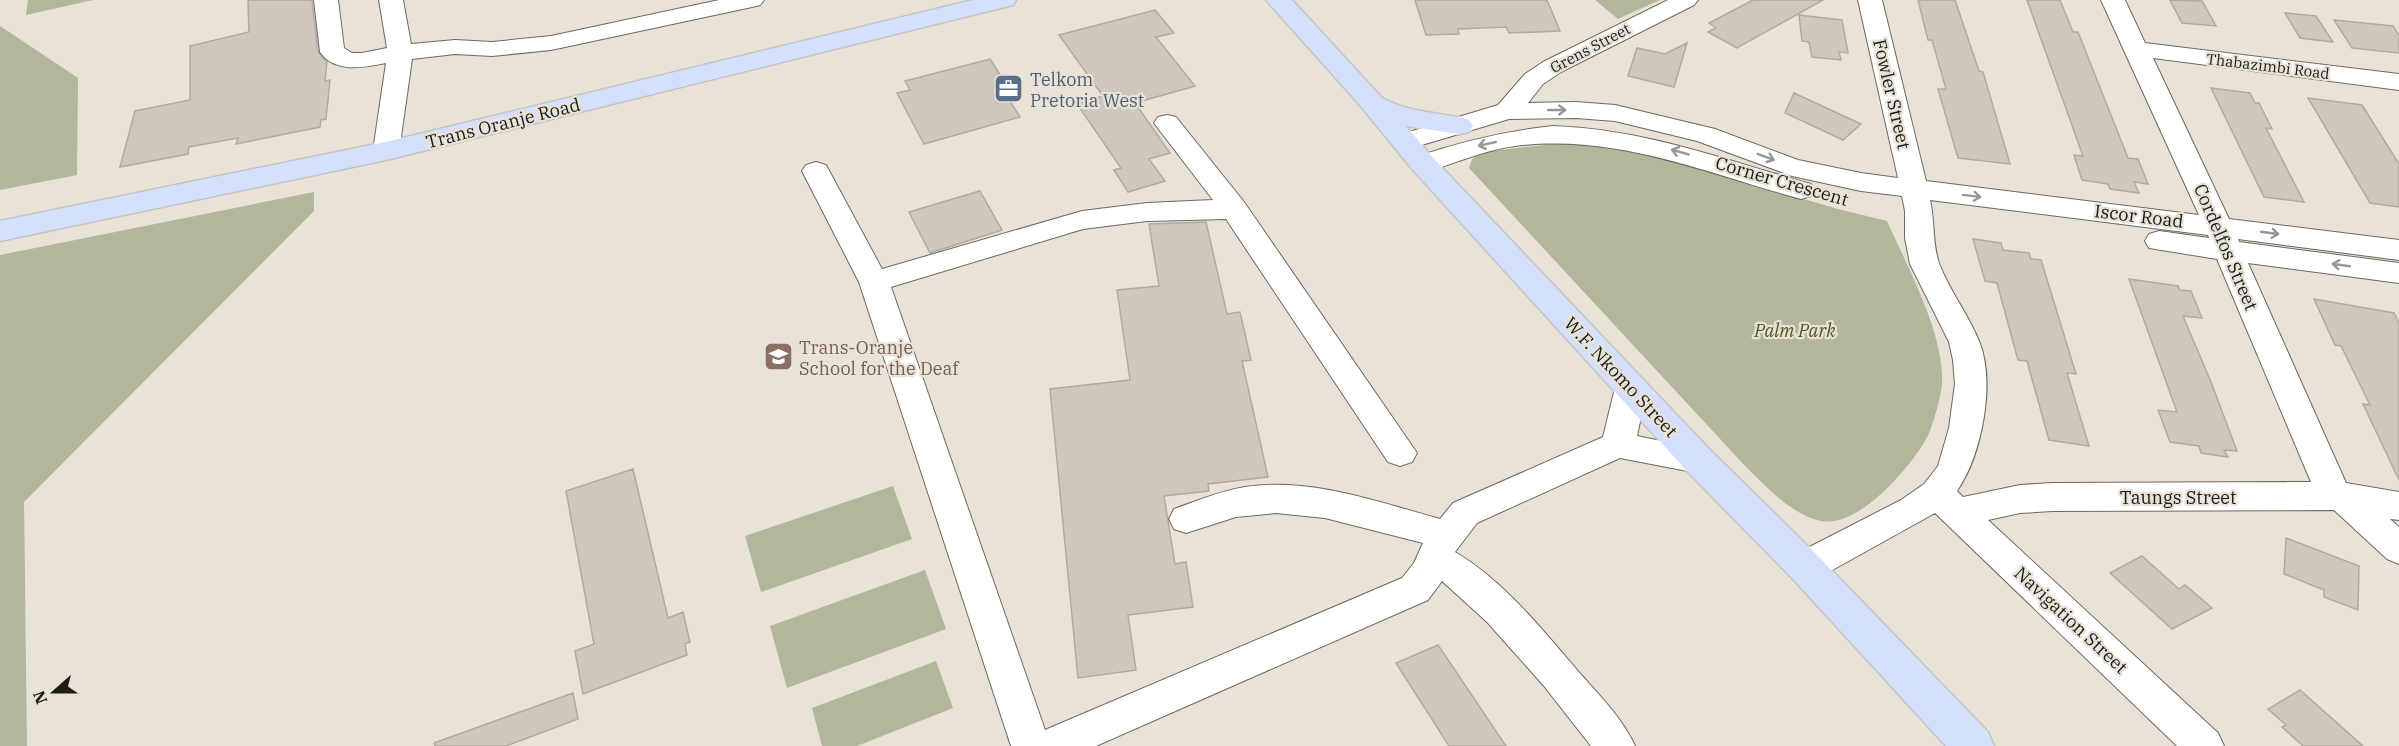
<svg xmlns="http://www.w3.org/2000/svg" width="2399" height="746" font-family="'IBM Plex Serif',serif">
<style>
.green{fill:#b2b69b}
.building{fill:#cdc7bd;stroke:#b0aa9f;stroke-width:1.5}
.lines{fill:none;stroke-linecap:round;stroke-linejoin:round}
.minor-casing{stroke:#6e685f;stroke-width:2}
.major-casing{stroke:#c4c4c3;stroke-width:3}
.minor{fill:#fff;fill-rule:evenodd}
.major{fill:#d4e0fb;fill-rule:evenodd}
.oneway{stroke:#999897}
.labels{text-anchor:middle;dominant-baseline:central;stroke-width:4.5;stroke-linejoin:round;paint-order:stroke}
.far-street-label{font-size:15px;fill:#1d1b17;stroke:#e8e2d7}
.service-label{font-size:18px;fill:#4e5e75;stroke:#e8e2d7;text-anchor:start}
.street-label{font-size:18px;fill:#1d1b17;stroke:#e8e2d7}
.park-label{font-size:18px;font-style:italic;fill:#52571d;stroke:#e8e2d7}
.education-label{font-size:18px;fill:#785e54;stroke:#e8e2d7;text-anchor:start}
</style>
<rect width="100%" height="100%" fill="#e8e2d7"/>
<path class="green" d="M28 0H93L26 15Z
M1595 0H1660L1618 19Z
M0 26 78 78 77 175 0 190Z
M1579 141 1620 145 1838 209 1887 221C1907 266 1945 335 1942 384 1941 396 1932 431 1925 441 1908 470 1858 528 1821 521 1792 515 1768 488 1747 468L1469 168 1472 159 1483 152Z
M314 192V211L24 502 27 746H0V255Z
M893 486 912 539 761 592 745 536Z
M925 570 946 629 787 688 770 626Z
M936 661 953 708 857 746H822L812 708Z"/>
<path class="building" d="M248 0H312L318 52 327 62 325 81 330 80 326 119 321 120 320 127 236 144 238 138 189 147 188 154 120 167 135 111 190 100V46L249 32Z
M1415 0H1547L1560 31 1509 33 1506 27 1458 29 1459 34 1426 35Z
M1753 0H1823L1737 48 1708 32 1716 28 1709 23Z
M1918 0H1955L1979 71 1983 72 2010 164 1958 158 1938 89H1946L1932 40H1928Z
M2027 0H2060L2073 32H2078L2128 158 2138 159 2148 184 2134 182 2139 193 2110 189 2108 184 2082 180 2074 155 2083 156Z
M2170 0 2202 1 2216 26 2182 23Z
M1155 10 1174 33 1156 37 1195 86 1135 103 1170 153 1149 159 1165 181 1128 192 1114 170 1121 168 1077 104 1103 96 1059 35Z
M2285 13 2316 16 2333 42 2300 38Z
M1799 15 1842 20 1848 53 1839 52 1841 60 1812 57 1809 42 1802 41Z
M2334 20 2393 26 2399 35V53L2352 48Z
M1687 43 1674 87 1628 76 1637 48 1665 54Z
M990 59 1006 84 1000 85 1020 117 924 144 897 93 910 90 905 81Z
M2211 88 2250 93 2255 103H2259L2272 129 2266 128 2304 202 2264 197Z
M1794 93 1861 124 1843 140 1785 113Z
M2308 98 2362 105 2399 164V207L2370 203Z
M980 191 1002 230 930 253 909 212Z
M1206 222 1227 314 1240 312 1251 360 1242 361 1268 477 1208 484 1209 491 1164 496 1175 564 1186 562 1193 607 1128 615 1136 670 1078 678 1050 389 1130 380 1117 290 1159 286 1149 224Z
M1973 239 2001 243 2003 250 2029 253 2031 259 2041 260 2076 374 2067 373 2089 446 2049 440 2027 361 2018 360 1997 283 1985 281Z
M2129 279 2178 286 2180 290 2191 291 2202 318 2183 316 2211 382 2237 451 2224 450 2228 457 2201 453 2199 446 2170 442 2158 410 2177 412Z
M2314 299 2394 313 2399 323V480L2363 404 2370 405 2341 346 2335 345Z
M633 469 668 618 683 612 690 642 685 644 687 655 583 694 575 651 594 644 566 491Z
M2286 538 2359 566 2358 610 2324 597V590L2284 574Z
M2142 556 2179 589 2185 585 2212 608 2172 629 2110 573Z
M1438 645 1506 746H1449L1396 663Z
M2300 690 2363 746H2303L2282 727 2286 725 2268 709Z
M573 693 578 719 506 746H435L434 743Z"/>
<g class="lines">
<defs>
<path id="minor" d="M314 0H338L344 48 352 53H362L387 48 379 0H403L411 44 455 40 492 42 551 36 719 0H764L760 5 752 7 551 50 492 56 455 54 412 59 399 151 395 157 386 159 377 157 373 151 386 63C365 67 335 74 320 52Z
M1668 0H1698L1694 5 1561 72 1543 84 1528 103 1576 102 1615 105 1715 129 1798 160 1861 173 1898 178 1858 0H1882L1926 181 2199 215 2101 0H2125L2145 43 2399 74V90L2153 58 2229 219 2399 240V260L2238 239 2239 242 2399 263V283L2248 263 2346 483 2399 492V520L2390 519 2399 527V564L2387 559 2334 510 2052 511 2020 513 1988 520 2218 733 2224 746H2177L1935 513 1818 578 1805 582 1792 578 1787 567 1792 556 1901 500 1924 484 1938 466 1949 428 1955 384 1953 360 1949 342 1910 264 1905 238V211L1902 196 1861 191 1792 176 1697 141 1615 121 1576 118 1509 119 1405 150 1396 148 1392 142 1396 136 1498 105 1525 74 1543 62ZM1930 200 2208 235 2209 238 2159 231 2149 234 2145 241 2149 248 2217 259 2311 482 2052 483 2020 485 1963 497 1957 491C1982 455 1996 382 1979 341 1968 314 1949 290 1939 263 1932 242 1935 221 1930 200Z
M1167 115 1176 117 1244 202 1417 453 1412 462 1400 466 1388 462 1226 219 1147 221 1083 229 891 287 1045 730 1402 578 1414 563 1423 543 1325 518 1276 513 1236 517 1186 533 1174 529 1169 519 1174 509C1197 501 1220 491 1245 487 1310 477 1378 502 1440 519L1453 503 1603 437 1615 388 1620 380 1631 376 1642 380 1647 388 1637 436 1710 451 1715 460 1710 469 1698 473 1620 458 1477 523 1455 552C1503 580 1541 628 1577 670 1597 693 1622 717 1635 746H1591L1544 686 1487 622 1442 581 1428 600 1096 746H1011L859 282 802 171 806 165 816 162 826 165 882 269 1082 211 1147 203 1213 200 1154 123 1158 117Z
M1553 126C1644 129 1724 160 1811 184L1815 190 1811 196 1801 199C1706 173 1615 133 1515 146 1483 150 1454 164 1423 173L1413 170 1409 164 1413 158C1460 142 1504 131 1553 126Z"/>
<path id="major" d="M973 0H1016L1013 5 386 160 0 241V221L386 142Z
M1266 0H1292L1382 98C1410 113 1439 112 1469 120L1473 126 1469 132 1459 134 1406 126 1433 158 1710 450 1818 556 1988 732 1994 746H1946L1792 578 1686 470 1413 170 1359 104Z"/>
</defs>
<use href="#minor" class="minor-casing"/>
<use href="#major" class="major-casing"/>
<use href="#minor" class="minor"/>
<use href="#major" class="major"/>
</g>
<defs><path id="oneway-shaft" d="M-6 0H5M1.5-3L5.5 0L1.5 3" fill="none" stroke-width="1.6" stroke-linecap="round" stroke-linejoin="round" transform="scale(1.5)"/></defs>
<g class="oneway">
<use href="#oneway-shaft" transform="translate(1557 110)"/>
<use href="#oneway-shaft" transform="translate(1487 144) rotate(167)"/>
<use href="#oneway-shaft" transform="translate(1680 152) rotate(-164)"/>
<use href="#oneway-shaft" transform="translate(1766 157) rotate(20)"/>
<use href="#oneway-shaft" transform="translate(1972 196) rotate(7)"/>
<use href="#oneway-shaft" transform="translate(2270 233) rotate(8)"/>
<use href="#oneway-shaft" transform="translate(2341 265) rotate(-172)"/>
</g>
<defs>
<symbol id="office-square" viewBox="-11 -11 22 22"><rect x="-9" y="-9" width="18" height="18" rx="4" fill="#5c6f8a" stroke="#e8e2d7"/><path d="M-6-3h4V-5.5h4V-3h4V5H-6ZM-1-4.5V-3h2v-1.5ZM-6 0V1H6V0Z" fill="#fff"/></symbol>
<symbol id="school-square" viewBox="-11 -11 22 22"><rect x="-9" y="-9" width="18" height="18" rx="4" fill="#8d6e63" stroke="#e8e2d7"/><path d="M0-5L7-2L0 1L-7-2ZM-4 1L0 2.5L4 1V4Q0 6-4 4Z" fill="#fff"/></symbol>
</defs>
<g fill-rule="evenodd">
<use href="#office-square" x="992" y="72" width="33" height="33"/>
<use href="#school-square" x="762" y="340" width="33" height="33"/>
</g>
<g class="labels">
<g class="far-street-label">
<text transform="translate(1590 48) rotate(-28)">Grens Street</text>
<text transform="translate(2268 66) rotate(7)">Thabazimbi Road</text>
</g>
<g class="service-label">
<text x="1030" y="79">Telkom<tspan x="1030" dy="21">Pretoria West</tspan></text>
</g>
<g class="street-label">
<text transform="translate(1892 94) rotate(77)">Fowler Street</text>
<text transform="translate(503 123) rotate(-14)">Trans Oranje Road</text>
<text transform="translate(1782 181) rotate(16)">Corner Crescent</text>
<text transform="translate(2139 216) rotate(7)">Iscor Road</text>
<text transform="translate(2226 247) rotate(67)">Cordelfos Street</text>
<text transform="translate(1621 377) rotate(47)">W.F. Nkomo Street</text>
<text x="2178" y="497">Taungs Street</text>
<text transform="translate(2071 620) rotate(43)">Navigation Street</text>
</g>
<g class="park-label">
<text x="1795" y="330">Palm Park</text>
</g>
<g class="education-label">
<text x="799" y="347">Trans-Oranje<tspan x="799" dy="21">School for the Deaf</tspan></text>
</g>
</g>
<g transform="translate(54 692) rotate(249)" stroke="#e8e2d7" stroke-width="4.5" paint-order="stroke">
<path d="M0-4.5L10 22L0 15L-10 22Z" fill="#1d1b17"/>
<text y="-9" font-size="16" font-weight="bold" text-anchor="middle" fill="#1d1b17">N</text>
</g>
</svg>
